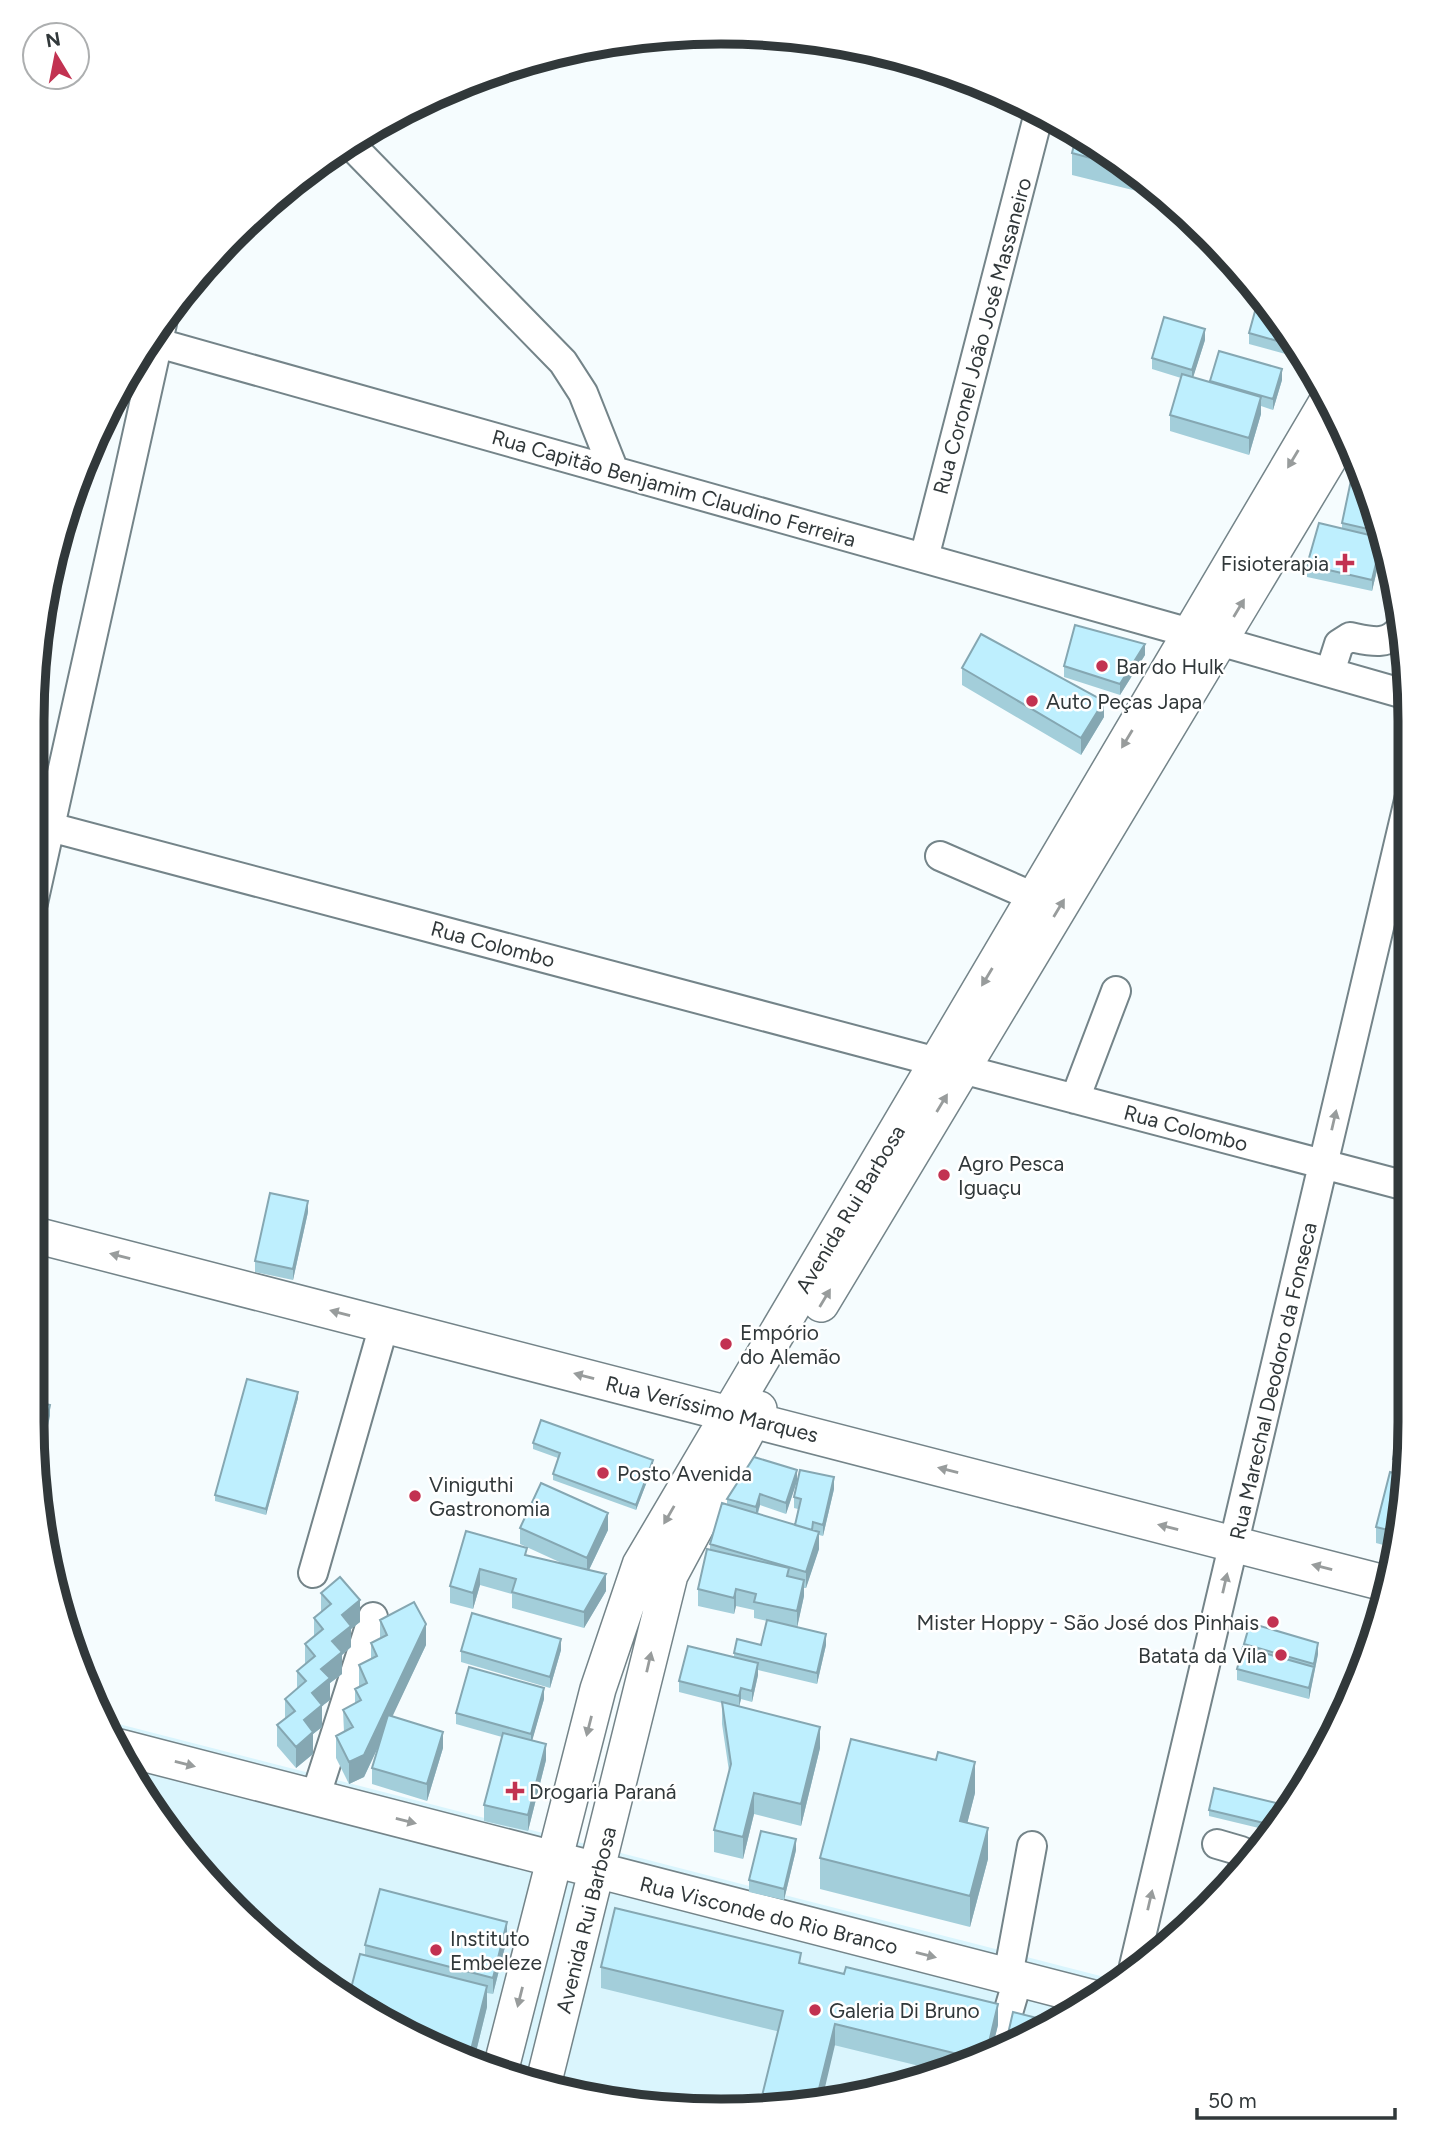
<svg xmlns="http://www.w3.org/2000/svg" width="1442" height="2143" font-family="Figtree,sans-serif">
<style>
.built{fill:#daf5fd}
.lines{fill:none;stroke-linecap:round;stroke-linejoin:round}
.minor-casing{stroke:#748489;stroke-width:32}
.major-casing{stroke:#748489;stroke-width:38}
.minor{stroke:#fff;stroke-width:28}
.major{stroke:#fff;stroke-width:35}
.wall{fill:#a3ceda}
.shaded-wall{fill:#85a7b2}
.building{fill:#beeffe;stroke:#85a7b2;stroke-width:2}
.oneway{fill:#989c9c}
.poi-dot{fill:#c23251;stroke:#fff;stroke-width:2.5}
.labels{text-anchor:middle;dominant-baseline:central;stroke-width:5;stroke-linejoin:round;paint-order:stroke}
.street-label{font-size:21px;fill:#31383a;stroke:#fff}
.poi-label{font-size:21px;fill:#31383a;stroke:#fff;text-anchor:start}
.rim{fill:none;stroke:#31383a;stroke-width:9}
</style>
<rect width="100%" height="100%" fill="#f5fcfe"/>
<path class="built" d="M107 1721 1116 1980 1065 2019 943 2075 856 2098 676 2110 586 2098 458 2059 301 1969 233 1909 148 1805Z"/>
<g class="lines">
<defs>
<path id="minor" d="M348 142 563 362 583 393 614 471
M158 343 1190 633
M924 558 1039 113
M1219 641 1408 695
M1330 672 1339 644 1350 637C1370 641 1388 647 1401 628
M50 827 937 1062
M940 856 1034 897
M33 903 163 319
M962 1069 1410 1187
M1075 1099 1116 991
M313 1573 384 1325
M315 1798 373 1617
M1217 1844 1241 1851 1244 1866
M1134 1966 1410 796
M1008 1976 1032 1846
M997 2050 1018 1979"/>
<path id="major" d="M35 1235 1388 1584
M821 1304 1345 432
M119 1747 1093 1998
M500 2072 598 1689 640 1565 1328 400
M543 2085 670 1575 759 1409"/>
</defs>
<use href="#minor" class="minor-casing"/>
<use href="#major" class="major-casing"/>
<use href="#minor" class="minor"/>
<use href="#major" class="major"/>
</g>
<path class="wall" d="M1104 147 1151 186 1149 194 1072 175V153Z
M1249 333 1294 338 1305 357 1304 359 1249 344Z
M1205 340 1193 377 1210 382V381L1282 380 1273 410 1261 406V414L1249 455 1170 431V415L1181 378 1152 369V358Z
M1358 457 1386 550 1382 549 1372 591 1307 577V565L1342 529V523L1353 472 1344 470V459Z
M75 497V516L55 611 43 609 45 587Z
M1145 655 1120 695 1064 677V666Z
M962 668 1104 717 1081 755 962 685Z
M308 1212 293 1280 255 1272V1261Z
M298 1398 266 1515 215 1501V1495Z
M1409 1432 1398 1549 1376 1543V1527L1393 1473V1459Z
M533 1443 653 1466 636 1510 553 1480V1474L558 1458 533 1449Z
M797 1481 786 1514 760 1505 758 1514 795 1525 798 1509 794 1508V1497L834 1489 823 1536 819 1535V1549L806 1588H804V1596L797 1627 826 1645 817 1684 758 1670V1675L752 1702 741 1699 739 1707 820 1748 801 1826 754 1814 743 1859 714 1852V1830L729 1771 722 1724V1703L679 1692V1681L734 1657V1653L761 1645 767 1621 754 1618V1610L736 1606 734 1614 698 1606V1589L710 1550V1544L727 1505V1499Z
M520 1528 608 1530 589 1570 606 1591 584 1628 512 1608V1594L480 1585 473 1609 450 1603V1586L466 1531 527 1556 566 1565 520 1544Z
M321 1593 360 1622 351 1629V1647L342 1655V1674L330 1683V1700L322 1706V1727L313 1734V1754L296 1768 277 1746V1725L285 1719V1699L297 1689V1671L305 1665V1644L314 1637V1618L321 1612Z
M380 1620 426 1645 392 1716 443 1748 427 1801 372 1784V1768L379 1745 364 1777 349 1784 336 1758V1736L344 1732 343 1710 355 1704V1689L359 1687V1665L371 1659V1643L380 1639Z
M1244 1644 1318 1654 1309 1699 1237 1680V1669Z
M561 1650 550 1688 461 1662V1651Z
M544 1699 532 1740 546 1760 528 1831 484 1821V1805L502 1737 456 1724V1713Z
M975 1793 967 1823 988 1859 970 1927 820 1889V1858Z
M1293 1807 1263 1829 1209 1816V1810Z
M796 1850 784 1900 749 1892V1880Z
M507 1939 493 1994 487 1993V2007L473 2064 458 2059 365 1955V1945Z
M801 1964 998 2025 991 2053 948 2073 601 1988V1967Z"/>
<path class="shaded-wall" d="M1205 329V340L1192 381V370Z
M1282 369V380L1273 410V399Z
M1261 397V414L1249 455V438Z
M75 497V516L55 611V581L69 515Z
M1382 538V549L1372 591V580Z
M1145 644V655L1120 695V684Z
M1104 701V717L1081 755V738Z
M308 1201V1212L293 1280V1269Z
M298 1392V1398L266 1515V1509Z
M50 1405V1416L38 1474V1462Z
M653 1460V1466L636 1510V1505Z
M797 1470V1481L786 1514V1503Z
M834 1477V1489L823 1536V1525Z
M760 1494V1505L756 1518V1507Z
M608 1513V1530L587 1574V1558Z
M819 1532V1549L806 1588V1572Z
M480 1569V1585L473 1609V1593Z
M606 1574V1591L584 1628V1612Z
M804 1580V1596L797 1628V1611Z
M736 1589V1606L734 1614V1598Z
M360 1600V1622L351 1629V1647L342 1655V1674L330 1683V1700L322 1706V1727L313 1734V1754L296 1768V1747L312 1693 342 1615Z
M426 1624V1645L364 1777 349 1784V1762Z
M826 1634V1645L817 1684V1673Z
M561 1639V1650L550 1688V1677Z
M1318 1643V1654L1309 1699V1688Z
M758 1663V1675L752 1702V1691Z
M544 1688V1699L531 1745V1734Z
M741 1688V1699L739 1707V1696Z
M820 1727V1748L801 1826V1804Z
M443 1732V1748L427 1801V1784Z
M546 1744V1760L528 1831V1815Z
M975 1762V1793L960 1852V1821Z
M754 1793V1814L743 1859V1837Z
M988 1828V1859L970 1927V1896Z
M796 1839V1850L784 1900V1889Z
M507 1922V1939L493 1994V1978Z
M487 1986V2007L473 2064 468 2062Z
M998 2004V2025L991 2053 986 2055Z
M835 2024V2045L822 2100 816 2101Z"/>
<path class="building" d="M1077 133 1104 147 1128 168 1072 153Z
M1257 304 1269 307 1294 338 1299 347 1249 333Z
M1164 317 1205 329 1192 370 1152 358Z
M1219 351 1282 369 1273 399 1210 381Z
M1182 374 1261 397 1249 438 1170 415Z
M1350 441 1358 457 1360 463 1344 459Z
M1354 466 1361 468 1381 532 1342 523Z
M69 515 55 581 47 579Z
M1319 523 1382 538 1372 580 1307 565Z
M1075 625 1145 644 1120 684 1064 666Z
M981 634 1104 701 1081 738 962 668Z
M270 1193 308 1201 293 1269 255 1261Z
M247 1379 298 1392 266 1509 215 1495Z
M37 1402 50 1405 38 1462H37Z
M541 1420 653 1460 636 1505 553 1474 560 1453 533 1443Z
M1400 1430 1409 1432 1407 1462 1393 1459Z
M754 1457 797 1470 786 1503 760 1494 756 1507 727 1499Z
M800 1470 834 1477 823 1525 813 1522 812 1530 795 1525 801 1499 794 1497Z
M1390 1472 1405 1476 1400 1533 1376 1527Z
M541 1483 608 1513 587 1558 520 1528Z
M722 1503 819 1532 806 1572 710 1544Z
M466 1531 527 1548 525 1555 606 1574 584 1612 512 1592 516 1579 480 1569 473 1593 450 1586Z
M707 1549 789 1568 787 1576 804 1580 797 1611 754 1602 756 1594 736 1589 734 1598 698 1589Z
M340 1577 360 1600 342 1615 351 1626 332 1641 342 1652 321 1669 330 1678 312 1693 322 1705 304 1720 313 1732 296 1747 277 1725 295 1711 285 1699 306 1681 297 1671 315 1656 305 1644 323 1629 314 1618 331 1604 321 1593Z
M414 1602 426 1624 364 1755 349 1762 336 1736 353 1727 343 1710 361 1700 355 1689 367 1683 359 1665 377 1656 371 1643 387 1635 380 1620Z
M472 1613 561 1639 550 1677 461 1651Z
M767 1620 826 1634 817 1673 734 1653 737 1639 761 1645Z
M1250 1623 1318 1643 1314 1664 1244 1644Z
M688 1646 758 1663 752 1691 741 1688 739 1696 679 1681Z
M1243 1647 1314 1667 1309 1688 1237 1669Z
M469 1667 544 1688 531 1734 456 1713Z
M722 1702 820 1727 801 1804 754 1793 743 1837 714 1830 731 1764Z
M388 1715 443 1732 427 1784 372 1768Z
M503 1733 546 1744 528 1815 484 1805Z
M851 1739 936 1760 938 1752 975 1762 960 1821 988 1828 970 1896 820 1858Z
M1214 1788 1293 1807 1258 1849 1264 1823 1209 1810Z
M761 1831 796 1839 784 1889 749 1880Z
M380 1889 507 1922 493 1978 365 1945Z
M615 1908 801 1953 799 1963 844 1974 846 1967 998 2004 986 2055 978 2059 835 2024 816 2101 760 2104 783 2011 601 1967Z
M360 1954 487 1986 468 2062 458 2059 349 1996Z
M1013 2012 1045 2020 1043 2029 1005 2047Z
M623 2097 674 2110 621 2103Z"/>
<defs><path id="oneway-solid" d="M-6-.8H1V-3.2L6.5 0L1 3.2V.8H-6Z" transform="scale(1.75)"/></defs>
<g class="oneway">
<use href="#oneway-solid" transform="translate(1293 459) rotate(121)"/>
<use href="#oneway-solid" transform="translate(1239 608) rotate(-59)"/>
<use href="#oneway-solid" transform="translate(1127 739) rotate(121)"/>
<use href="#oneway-solid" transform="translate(1059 908) rotate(-59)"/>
<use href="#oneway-solid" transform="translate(987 977) rotate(121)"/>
<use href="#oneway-solid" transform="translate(942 1103) rotate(-59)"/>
<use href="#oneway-solid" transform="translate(1334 1120) rotate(-77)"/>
<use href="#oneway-solid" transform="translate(120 1256) rotate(-166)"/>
<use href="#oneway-solid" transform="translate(825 1298) rotate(-59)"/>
<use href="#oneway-solid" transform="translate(340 1313) rotate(-165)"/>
<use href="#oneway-solid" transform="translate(584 1376) rotate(-165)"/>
<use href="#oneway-solid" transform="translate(948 1470) rotate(-166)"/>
<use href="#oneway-solid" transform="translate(669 1515) rotate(120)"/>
<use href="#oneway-solid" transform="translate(1168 1527) rotate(-166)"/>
<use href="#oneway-solid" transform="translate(1322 1567) rotate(-166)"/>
<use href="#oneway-solid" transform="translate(1225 1583) rotate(-77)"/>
<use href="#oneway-solid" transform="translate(649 1662) rotate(-77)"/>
<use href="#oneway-solid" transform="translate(589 1726) rotate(104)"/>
<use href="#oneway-solid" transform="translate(185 1764) rotate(14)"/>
<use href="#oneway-solid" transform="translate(406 1821) rotate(14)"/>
<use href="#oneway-solid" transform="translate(1150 1900) rotate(-77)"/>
<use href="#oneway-solid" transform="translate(926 1955) rotate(14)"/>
<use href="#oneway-solid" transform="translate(520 1997) rotate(104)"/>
</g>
<g class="poi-dot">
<path d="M1341.5 552.5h7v7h7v7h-7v7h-7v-7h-7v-7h7z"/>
<circle cx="1102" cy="666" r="7"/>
<circle cx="1032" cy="701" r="7"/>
<circle cx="944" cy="1175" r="7"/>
<circle cx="726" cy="1344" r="7"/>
<circle cx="603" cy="1473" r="7"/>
<circle cx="415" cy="1496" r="7"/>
<circle cx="1273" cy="1622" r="7"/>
<circle cx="1281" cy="1655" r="7"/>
<path d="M511.5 1780.5h7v7h7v7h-7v7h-7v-7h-7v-7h7z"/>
<circle cx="436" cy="1950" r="7"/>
<circle cx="815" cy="2010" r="7"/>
</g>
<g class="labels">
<g class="street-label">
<text transform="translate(982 336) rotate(-75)">Rua Coronel João José Massaneiro</text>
<text transform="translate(674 488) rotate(16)">Rua Capitão Benjamim Claudino Ferreira</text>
<text transform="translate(493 944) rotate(15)">Rua Colombo</text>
<text transform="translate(1186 1128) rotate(15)">Rua Colombo</text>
<text transform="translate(850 1209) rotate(-59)">Avenida Rui Barbosa</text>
<text transform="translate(1273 1381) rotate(-77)">Rua Marechal Deodoro da Fonseca</text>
<text transform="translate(712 1409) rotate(14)">Rua Veríssimo Marques</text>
<text transform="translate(769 1915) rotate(14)">Rua Visconde do Rio Branco</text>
<text transform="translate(586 1920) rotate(-76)">Avenida Rui Barbosa</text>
</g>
<g class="poi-label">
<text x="1329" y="563" text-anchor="end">Fisioterapia</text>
<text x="1116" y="666">Bar do Hulk</text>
<text x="1046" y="701">Auto Peças Japa</text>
<text x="958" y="1163">Agro Pesca<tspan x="958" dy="24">Iguaçu</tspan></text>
<text x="740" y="1332">Empório<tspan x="740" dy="24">do Alemão</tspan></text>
<text x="617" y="1473">Posto Avenida</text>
<text x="429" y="1484">Viniguthi<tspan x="429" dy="24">Gastronomia</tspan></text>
<text x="1259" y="1622" text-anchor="end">Mister Hoppy - São José dos Pinhais</text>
<text x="1267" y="1655" text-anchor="end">Batata da Vila</text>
<text x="529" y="1791">Drogaria Paraná</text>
<text x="450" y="1938">Instituto<tspan x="450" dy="24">Embeleze</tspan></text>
<text x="829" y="2010">Galeria Di Bruno</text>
</g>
</g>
<path d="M0 0H1442V2143H0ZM721 44H721A677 677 0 0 1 1398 721V1422A677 677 0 0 1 721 2099H721A677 677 0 0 1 44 1422V721A677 677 0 0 1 721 44Z" fill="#fff" fill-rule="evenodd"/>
<path class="rim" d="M721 44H721A677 677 0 0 1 1398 721V1422A677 677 0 0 1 721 2099H721A677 677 0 0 1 44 1422V721A677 677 0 0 1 721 44Z"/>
<g transform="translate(56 56) rotate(350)"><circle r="33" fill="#ffffff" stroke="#adafb0" stroke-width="2"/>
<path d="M0-5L12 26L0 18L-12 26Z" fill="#c23251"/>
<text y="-10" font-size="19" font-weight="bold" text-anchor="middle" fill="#31383a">N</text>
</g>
<path d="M1197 2108v10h198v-10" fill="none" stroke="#31383a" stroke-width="3.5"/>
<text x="1208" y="2108" font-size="21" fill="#31383a" stroke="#ffffff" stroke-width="5" paint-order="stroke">50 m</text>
</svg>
